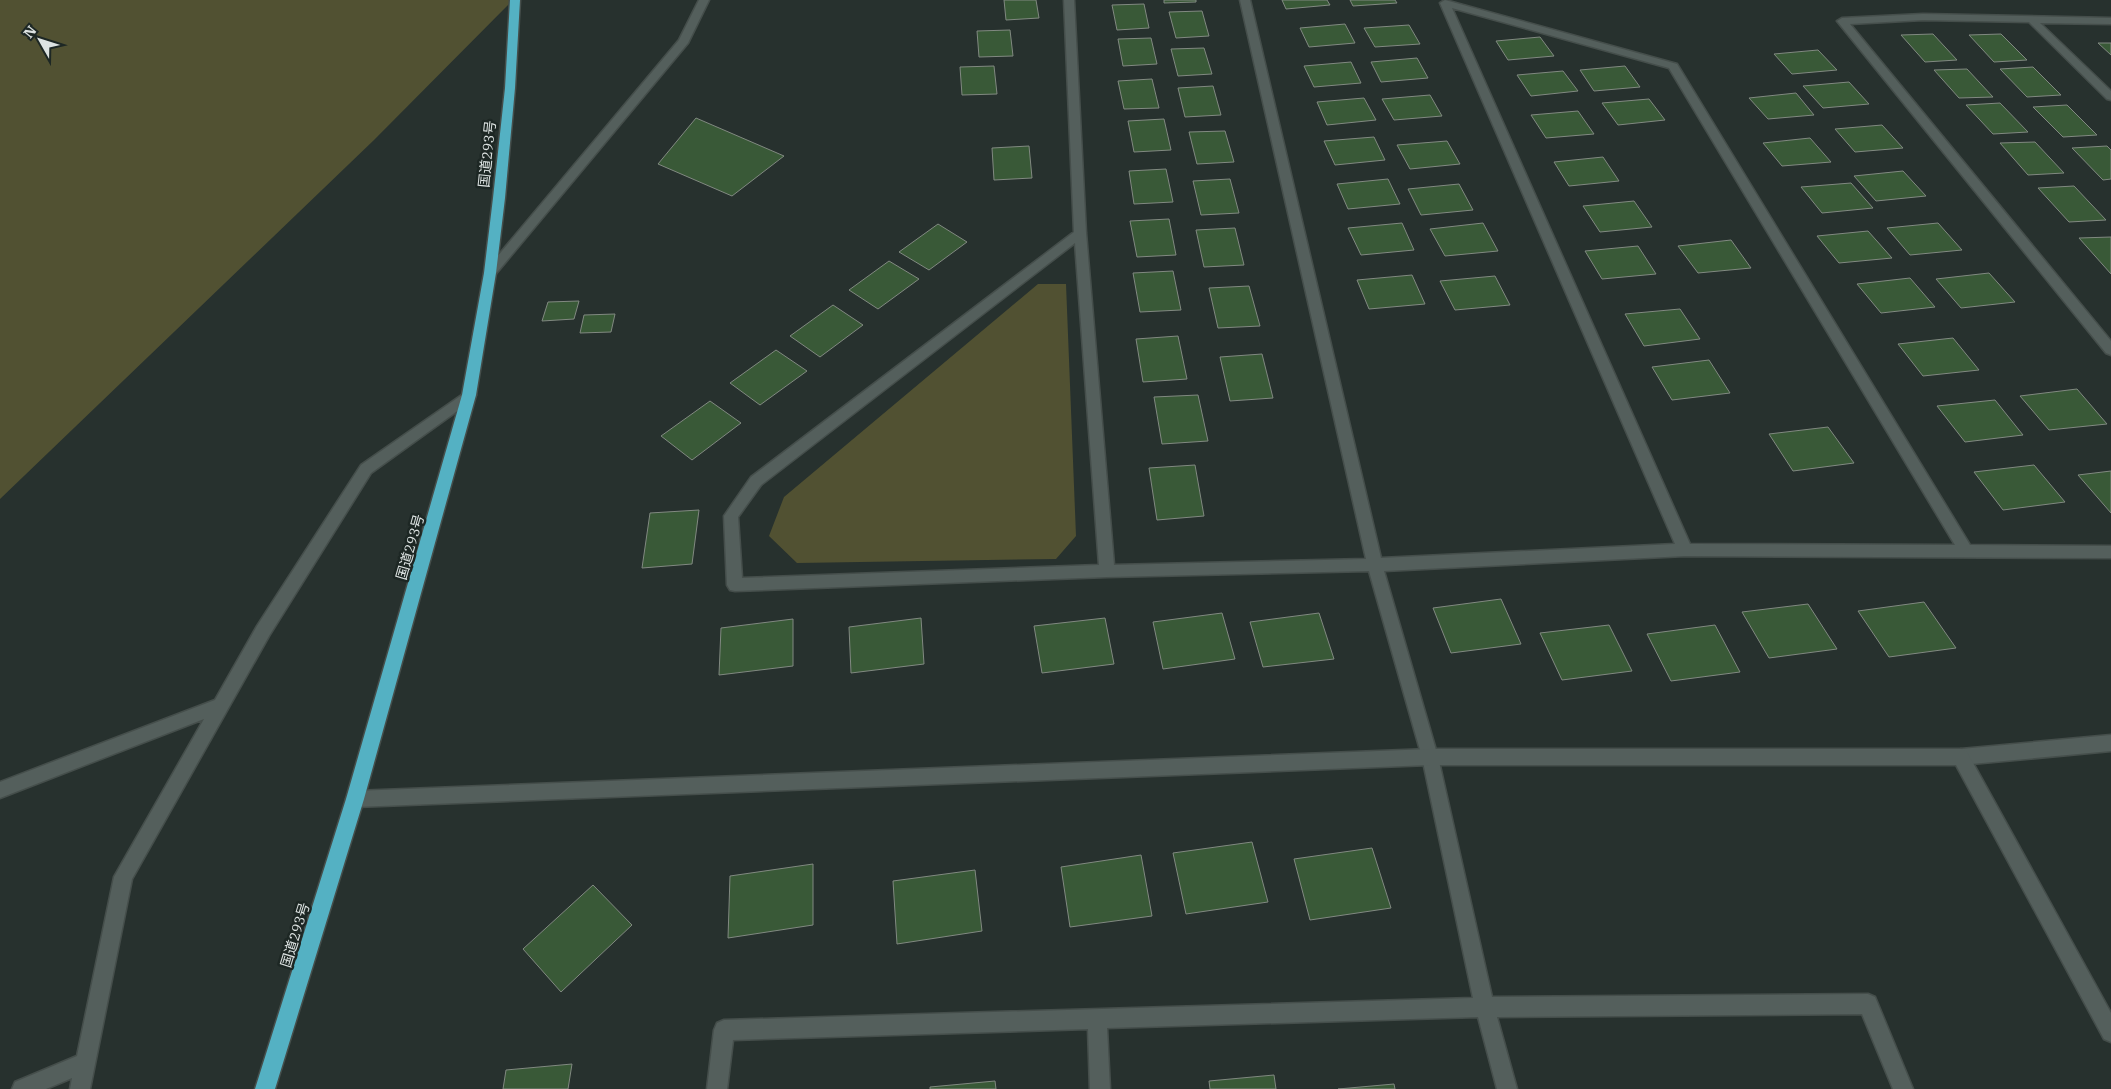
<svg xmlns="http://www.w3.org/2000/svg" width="2111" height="1089" font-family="'IBM Plex Serif','Noto Sans JP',serif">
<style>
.green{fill:#515132}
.building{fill:#395937;stroke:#818981}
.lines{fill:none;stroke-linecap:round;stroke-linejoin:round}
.street-casing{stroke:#454e4b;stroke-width:3}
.secondary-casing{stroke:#454e4b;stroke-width:3}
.highway-casing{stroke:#454e4b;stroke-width:3}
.street{fill:#545f5c;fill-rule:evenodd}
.secondary{fill:#545f5c;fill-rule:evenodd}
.highway{fill:#54b1c3;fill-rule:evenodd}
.labels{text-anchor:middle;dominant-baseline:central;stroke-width:5;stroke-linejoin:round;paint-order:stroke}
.street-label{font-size:14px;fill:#dde3e2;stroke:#1d2724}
</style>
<rect width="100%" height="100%" fill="#27312e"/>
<path class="green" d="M0 0H513L374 140 0 499Z
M1038 284H1066L1076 536 1056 559 797 563 769 536 784 497Z"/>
<path class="building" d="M1004 0H1036L1039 18 1006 20Z
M1164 0H1196V2L1164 3Z
M1282 0H1327L1330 5 1286 9Z
M1350 0H1395L1397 3 1353 6Z
M1144 4 1149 28 1117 30 1112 5Z
M1202 11 1209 36 1176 38 1169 12Z
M1345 24 1355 43 1309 47 1300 28Z
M1409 25 1420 44 1375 47 1364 28Z
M1010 30 1013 56 979 57 977 31Z
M1933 34 1957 60 1925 62 1901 35Z
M2001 34 2027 60 1994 62 1969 35Z
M1540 37 1554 56 1508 60 1496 41Z
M1151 38 1157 64 1123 66 1118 39Z
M2098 43H2111V55Z
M1204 48 1212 74 1178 76 1171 49Z
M1818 50 1837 70 1792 74 1774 54Z
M1417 58 1428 78 1381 82 1371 62Z
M1351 62 1361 83 1314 87 1304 66Z
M994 66 997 94 962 95 960 67Z
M1625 66 1640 87 1594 91 1580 70Z
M2033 67 2061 95 2027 97 2000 69Z
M1967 69 1993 97 1959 98 1934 70Z
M1563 71 1578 91 1531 96 1517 75Z
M1152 79 1159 108 1124 109 1118 81Z
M1849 82 1869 104 1823 108 1803 86Z
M1213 86 1221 115 1185 117 1178 88Z
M1796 93 1814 115 1768 119 1749 98Z
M1430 95 1442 116 1394 120 1382 99Z
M1364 98 1376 120 1327 125 1317 102Z
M1649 99 1665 120 1618 125 1602 103Z
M2000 103 2028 132 1993 134 1966 105Z
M2067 105 2097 135 2063 137 2033 107Z
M1578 111 1594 134 1546 138 1531 115Z
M696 118 784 156 732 196 658 164Z
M1164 119 1171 150 1134 152 1128 121Z
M1882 125 1903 148 1855 152 1835 129Z
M1225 131 1234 162 1197 164 1189 132Z
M1374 137 1385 160 1335 165 1324 141Z
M1810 138 1831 162 1782 166 1763 143Z
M1447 141 1460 164 1410 169 1397 145Z
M2035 142 2064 173 2028 175 2000 143Z
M1029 146 1032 178 994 180 992 148Z
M2107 146 2111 150V179L2103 180 2072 148Z
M1603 157 1619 181 1569 186 1554 162Z
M1166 169 1173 202 1134 204 1129 171Z
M1903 171 1926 196 1876 201 1854 176Z
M1230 179 1239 213 1201 215 1193 181Z
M1388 179 1400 204 1348 209 1337 184Z
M1851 183 1873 208 1822 213 1801 187Z
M1459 184 1473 210 1421 215 1408 189Z
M2074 186 2106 220 2069 222 2038 188Z
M1634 201 1652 227 1600 232 1583 206Z
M1169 219 1176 255 1137 257 1130 221Z
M1402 223 1414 250 1361 255 1348 228Z
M1483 223 1498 251 1445 256 1430 229Z
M1938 223 1962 250 1910 255 1887 228Z
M938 224 967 242 929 270 899 252Z
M1235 228 1244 265 1204 267 1196 230Z
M1868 231 1892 258 1839 263 1817 236Z
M2111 237V274L2079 238Z
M1731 240 1751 268 1698 273 1678 246Z
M1638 246 1656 274 1602 279 1585 251Z
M889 261 919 279 878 309 849 290Z
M1173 271 1181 310 1140 312 1133 273Z
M1989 273 2015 302 1961 308 1936 279Z
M1412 275 1425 304 1369 309 1357 280Z
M1495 276 1510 305 1455 310 1440 281Z
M1910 278 1935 307 1881 313 1857 284Z
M1249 286 1260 326 1218 328 1209 288Z
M579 301 574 319 542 321 548 302Z
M833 305 863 325 820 357 790 336Z
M1680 309 1700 339 1644 346 1625 314Z
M615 314 611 332 580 333 584 315Z
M1178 336 1187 379 1143 382 1136 339Z
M1953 338 1979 370 1923 376 1898 344Z
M776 350 807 371 760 405 730 383Z
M1262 354 1273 398 1230 401 1220 357Z
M1709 360 1730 393 1672 400 1652 367Z
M2077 389 2107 424 2049 430 2020 396Z
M1198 395 1208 441 1162 444 1154 397Z
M1995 400 2023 435 1965 442 1937 406Z
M710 401 741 423 692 460 661 436Z
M1828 427 1854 463 1793 471 1769 434Z
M1195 465 1204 516 1157 520 1149 468Z
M2034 465 2065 502 2003 510 1974 472Z
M2111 471V513L2078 475Z
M699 510 692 564 642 568 650 513Z
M1501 599 1521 644 1451 653 1433 608Z
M1924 602 1956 648 1889 657 1858 611Z
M1808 604 1837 649 1769 658 1742 612Z
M1222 613 1235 659 1163 669 1153 622Z
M1319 613 1334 659 1263 667 1250 622Z
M921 618 924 664 851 673 849 627Z
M1105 618 1114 664 1042 673 1034 626Z
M793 619V666L719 675 721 628Z
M1609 625 1632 671 1562 680 1540 633Z
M1715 625 1740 672 1671 681 1647 634Z
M1252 842 1268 902 1186 914 1173 853Z
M1372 848 1391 908 1310 920 1294 859Z
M1141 855 1152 916 1070 927 1061 867Z
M813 864V925L728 938 730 876Z
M975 870 982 931 897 944 893 881Z
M593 885 632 925 561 992 523 949Z
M572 1064 568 1089H503L506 1070Z
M1274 1075 1276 1089H1210L1209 1081Z
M995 1081 996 1089H930V1087Z
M1394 1084 1395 1089H1338Z"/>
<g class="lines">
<defs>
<path id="street" d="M699 0H709L688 43 494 276H486L484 273 486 270 679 40Z
M1064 0H1074L1086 233 1114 565 1366 559 1240 0H1250L1381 558 1675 544 1440 3 1445 0 1677 64 1970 545 2111 546V558L1685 556 1384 571 1438 757 1492 997 1868 994 1875 997 1913 1089H1893L1862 1014 1497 1017 1517 1089H1497L1478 1017 1107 1028 1110 1089H1090L1088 1029 733 1040 727 1089H707L714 1030 717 1023 724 1020 1473 998 1422 757 1369 571 1107 577 735 591 730 590 727 585 724 516 751 477 1074 232ZM1452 8 1669 68 1955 545 1690 544ZM1075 243 1099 565 742 578 738 517 761 485Z
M1923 14 2111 18V24L2040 23 2111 91V100L2107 99 2029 22 1923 20 1850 24 2111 341V355L2106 353 1837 21 1842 18Z
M469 390 474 391 476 395 474 399 371 473 269 636 132 879 90 1089H70L72 1078 46 1089H12L15 1082 77 1056 114 877 204 719 0 798V782L215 700 257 626 361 465Z
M2111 735V751L1961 765 1955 762 1953 757 1955 752 1961 749Z"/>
<path id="secondary" d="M1430 749H1961L1967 752 2111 1013V1042L2104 1039 1956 765H1430L355 807 349 805 346 799 349 793 355 791Z"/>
<path id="highway" d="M510 0H520L515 88 505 198 496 273 476 395 364 799 275 1089H255L346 799 462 395 484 273 493 198 505 88Z"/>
</defs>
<use href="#street" class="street-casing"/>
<use href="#secondary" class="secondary-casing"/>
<use href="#highway" class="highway-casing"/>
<use href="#street" class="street"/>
<use href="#secondary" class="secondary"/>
<use href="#highway" class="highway"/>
</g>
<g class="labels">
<g class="street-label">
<text transform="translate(487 154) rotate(-84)">国道293号</text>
<text transform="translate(410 547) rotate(-74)">国道293号</text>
<text transform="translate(295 935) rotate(-73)">国道293号</text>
</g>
</g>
<g transform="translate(40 40) rotate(309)" stroke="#1d2724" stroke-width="4" paint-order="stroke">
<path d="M0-4L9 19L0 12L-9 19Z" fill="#dde3e2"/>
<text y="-8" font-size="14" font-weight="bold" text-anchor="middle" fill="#dde3e2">N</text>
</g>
</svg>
